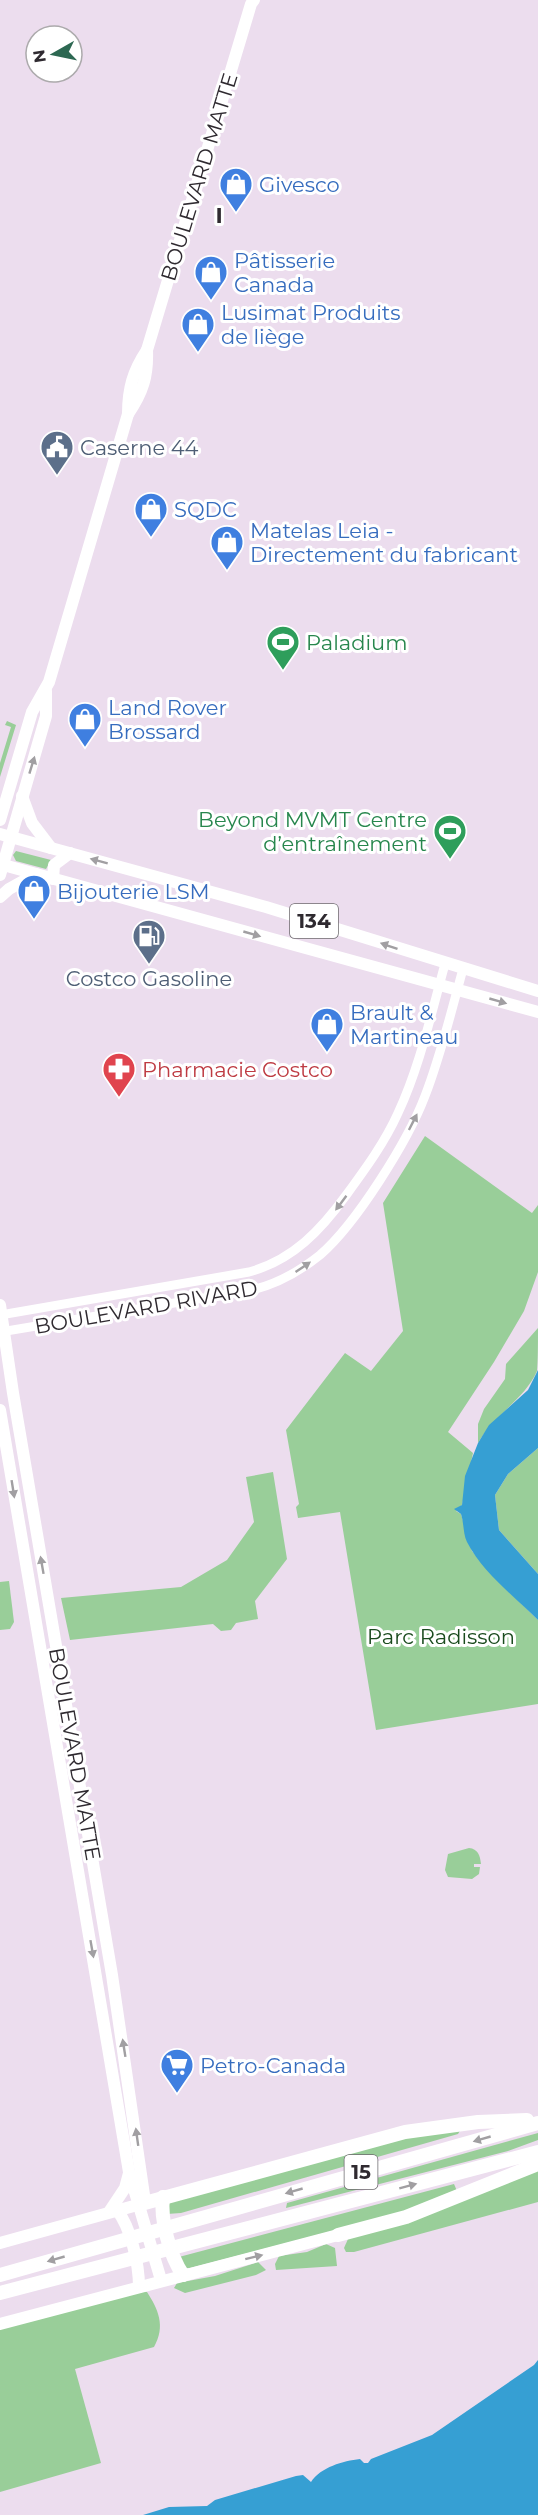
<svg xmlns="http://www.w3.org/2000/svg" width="538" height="2515" font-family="Montserrat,sans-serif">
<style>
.green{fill:#99ce99}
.water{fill:#369fd3}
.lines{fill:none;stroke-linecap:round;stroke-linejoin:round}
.minor{stroke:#fff;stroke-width:9}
.major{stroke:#fff;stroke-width:12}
.highway{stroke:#fff;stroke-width:14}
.oneway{fill:#a19fa2}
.labels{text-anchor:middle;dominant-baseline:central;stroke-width:6;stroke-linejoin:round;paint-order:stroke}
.shield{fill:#fff;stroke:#6d6a6e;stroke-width:1.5}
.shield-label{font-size:20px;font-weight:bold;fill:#2f2a30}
.street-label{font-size:21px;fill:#2f2a30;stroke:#fff}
.shop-label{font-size:21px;fill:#366cbe;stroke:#fff;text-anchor:start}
.service-label{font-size:21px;fill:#4e5e75;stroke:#fff;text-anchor:start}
.leisure-label{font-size:21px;fill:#27864d;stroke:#fff;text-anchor:start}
.health-label{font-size:21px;fill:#be3a42;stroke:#fff;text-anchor:start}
.park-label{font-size:21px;fill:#1a4b1e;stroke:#fff}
.neighbourhood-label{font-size:22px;font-weight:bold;fill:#2f2a30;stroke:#fff}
</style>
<rect width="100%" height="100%" fill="#ecddee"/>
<g class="green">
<polygon points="7,721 16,725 0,777 0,763 11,727 5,725"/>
<polygon points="16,851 51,860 46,869 16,861 13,855"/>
<polygon points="425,1136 532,1213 538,1205 538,1272 524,1311 494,1362 448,1432 473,1453 462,1505 456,1511 461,1514 472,1551 493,1576 538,1620 538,1704 376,1730 340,1512 298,1518 296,1507 299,1504 286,1430 345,1353 371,1371 403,1331 383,1203"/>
<path d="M538,1328C538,1340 538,1361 537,1371C524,1400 494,1415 478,1443V1424L484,1409L505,1379L506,1364Z"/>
<polygon points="538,1448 538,1574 499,1530 495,1495 508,1474"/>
<polygon points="273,1472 287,1559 255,1601 258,1619 236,1623 231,1630 221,1631 213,1624 70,1640 61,1598 181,1587 227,1560 254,1522 246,1477"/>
<polygon points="9,1581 14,1622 10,1629 0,1630 0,1582"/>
<path d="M469,1848C478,1849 480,1855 481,1864H474V1867H480L479,1874L472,1879L448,1877L445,1870L448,1854Z"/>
<polygon points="461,2129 458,2134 181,2213 167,2214 169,2202 378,2142"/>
<polygon points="538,2133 538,2140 508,2151 286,2208 287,2203"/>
<polygon points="538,2170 538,2202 354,2252 346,2252 344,2248 348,2239"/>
<polygon points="454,2184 457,2191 391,2216 190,2268 185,2268 179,2257"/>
<polygon points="326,2244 335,2248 337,2266 276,2270 275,2264 279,2256 307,2252"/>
<polygon points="258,2262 266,2270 256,2275 185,2293 174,2288 177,2283 215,2276"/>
<path d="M141,2291L147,2292C158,2309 166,2326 154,2347L75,2369L101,2463L0,2492V2328Z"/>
</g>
<g class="water">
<path d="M538,1370V1448L508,1474L495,1495L499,1530L538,1574V1620C514,1596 483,1573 467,1542C463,1534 464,1523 461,1514L454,1509L462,1505L465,1476L478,1443L489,1425L528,1390Z"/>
<path d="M538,2360V2515H143L169,2507L207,2506L215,2500L296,2476L303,2475L311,2482C321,2467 343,2461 360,2459L364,2463H368L371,2459L432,2435L534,2365Z"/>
</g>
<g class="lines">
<g class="minor">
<path d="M0,1315L249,1272C293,1260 321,1230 347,1194C366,1168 385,1142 398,1113C420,1066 431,1014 445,964"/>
<path d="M0,1332L252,1290C277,1284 300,1271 320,1255C356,1224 408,1141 425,1096C441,1055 451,1012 463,969"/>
</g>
<g class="major">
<path d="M128,414C143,392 148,376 147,350L251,4L254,0"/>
<polyline points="22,796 32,823 51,848"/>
<path d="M0,820L32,712L49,682L128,414C128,388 133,371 147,350"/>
<polyline points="0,834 266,907 538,991"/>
<polyline points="0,864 538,1012"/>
<polyline points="0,875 46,716 46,691"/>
<polyline points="53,879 54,865 70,853"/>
<polyline points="0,897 9,889 36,874"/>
<polyline points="0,1305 13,1393 112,1975 144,2195 141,2204"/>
<polyline points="0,1410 129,2172 161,2280"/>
<path d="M117,2210C131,2228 139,2264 139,2287"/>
<polyline points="109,2212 125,2188 129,2173"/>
<polyline points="0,2243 141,2204"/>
<polyline points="0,2324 338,2235"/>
</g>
<g class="highway">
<path d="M163,2197C160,2220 170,2256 183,2275"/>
<polyline points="141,2204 405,2132 478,2122 527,2120"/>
<polyline points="338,2235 406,2217 538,2164"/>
<polyline points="0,2275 538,2123"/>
<polyline points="0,2293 538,2152"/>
</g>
</g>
<defs><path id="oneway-solid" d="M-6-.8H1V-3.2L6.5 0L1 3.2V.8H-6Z" transform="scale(1.5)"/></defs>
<g class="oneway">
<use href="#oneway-solid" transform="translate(32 765) rotate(-73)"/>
<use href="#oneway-solid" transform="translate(99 861) rotate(-165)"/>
<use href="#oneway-solid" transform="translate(252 934) rotate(16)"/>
<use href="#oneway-solid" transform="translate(389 946) rotate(-161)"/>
<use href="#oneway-solid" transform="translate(498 1001) rotate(16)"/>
<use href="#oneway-solid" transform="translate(413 1122) rotate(-63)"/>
<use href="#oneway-solid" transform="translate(341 1203) rotate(127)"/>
<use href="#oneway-solid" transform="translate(303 1267) rotate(-34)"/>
<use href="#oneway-solid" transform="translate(13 1489) rotate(81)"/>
<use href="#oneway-solid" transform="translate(42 1565) rotate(-100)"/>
<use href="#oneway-solid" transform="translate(92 1949) rotate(80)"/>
<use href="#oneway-solid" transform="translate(124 2048) rotate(-99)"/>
<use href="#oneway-solid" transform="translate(137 2137) rotate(-98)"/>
<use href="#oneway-solid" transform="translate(482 2139) rotate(164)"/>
<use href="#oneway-solid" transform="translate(408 2186) rotate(-15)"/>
<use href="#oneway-solid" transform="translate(294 2191) rotate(164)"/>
<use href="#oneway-solid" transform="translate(254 2257) rotate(-14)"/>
<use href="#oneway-solid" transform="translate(56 2259) rotate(164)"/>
</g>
<defs>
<g id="shop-pin" transform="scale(1.725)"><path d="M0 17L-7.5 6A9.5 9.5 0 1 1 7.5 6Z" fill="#3f7fe0" stroke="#fff"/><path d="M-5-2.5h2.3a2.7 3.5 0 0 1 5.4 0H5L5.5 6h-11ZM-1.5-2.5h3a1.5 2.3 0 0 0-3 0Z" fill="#fff"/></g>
<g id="civic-pin" transform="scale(1.725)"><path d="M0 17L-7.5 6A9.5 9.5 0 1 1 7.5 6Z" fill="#5c6f8a" stroke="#fff"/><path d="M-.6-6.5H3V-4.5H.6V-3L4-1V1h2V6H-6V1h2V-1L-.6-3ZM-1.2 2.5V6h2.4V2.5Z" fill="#fff"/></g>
<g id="stadium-pin" transform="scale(1.725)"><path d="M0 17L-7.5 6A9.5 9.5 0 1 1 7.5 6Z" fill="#2e9e5b" stroke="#fff"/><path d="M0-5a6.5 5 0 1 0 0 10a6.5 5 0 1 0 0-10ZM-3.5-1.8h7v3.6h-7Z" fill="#fff"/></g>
<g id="fuel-pin" transform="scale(1.725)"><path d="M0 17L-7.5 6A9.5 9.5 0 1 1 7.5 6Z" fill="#5c6f8a" stroke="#fff"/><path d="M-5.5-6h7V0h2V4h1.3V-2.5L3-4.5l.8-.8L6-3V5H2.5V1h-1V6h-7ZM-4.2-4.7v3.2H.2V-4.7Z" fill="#fff"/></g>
<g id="pharmacy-pin" transform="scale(1.725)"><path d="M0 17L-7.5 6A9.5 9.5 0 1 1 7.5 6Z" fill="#e0444e" stroke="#fff"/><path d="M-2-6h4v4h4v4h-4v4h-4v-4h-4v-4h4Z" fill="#fff"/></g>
<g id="supermarket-pin" transform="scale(1.725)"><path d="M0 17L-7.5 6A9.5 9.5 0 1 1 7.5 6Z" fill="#3f7fe0" stroke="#fff"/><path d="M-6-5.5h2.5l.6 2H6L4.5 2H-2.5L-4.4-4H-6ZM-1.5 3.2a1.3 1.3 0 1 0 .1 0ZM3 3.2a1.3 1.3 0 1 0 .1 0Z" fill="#fff"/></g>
</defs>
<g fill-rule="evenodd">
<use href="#shop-pin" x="236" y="184"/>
<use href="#shop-pin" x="211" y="272"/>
<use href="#shop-pin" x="198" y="324"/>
<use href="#civic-pin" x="57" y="447"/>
<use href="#shop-pin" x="151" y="509"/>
<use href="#shop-pin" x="227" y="542"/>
<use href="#stadium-pin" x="283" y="642"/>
<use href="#shop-pin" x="85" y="719"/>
<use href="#stadium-pin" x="450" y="831"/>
<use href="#shop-pin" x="34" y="891"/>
<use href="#fuel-pin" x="149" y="936"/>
<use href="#shop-pin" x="327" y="1024"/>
<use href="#pharmacy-pin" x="119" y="1069"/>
<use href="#supermarket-pin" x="177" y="2065"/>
</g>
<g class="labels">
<g class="shield">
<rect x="290" y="904" width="48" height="34" rx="4.5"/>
<rect x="344.5" y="2155" width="33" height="34" rx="4.5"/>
</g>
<g class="shield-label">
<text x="314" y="921">134</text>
<text x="361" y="2172">15</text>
</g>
<g class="street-label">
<text transform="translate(199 177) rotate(-73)">BOULEVARD MATTE</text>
<text transform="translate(146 1307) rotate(-10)">BOULEVARD RIVARD</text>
<text transform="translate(75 1754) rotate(80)">BOULEVARD MATTE</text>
</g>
<g class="shop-label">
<text x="259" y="184">Givesco</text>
<text x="234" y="260">Pâtisserie<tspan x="234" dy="24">Canada</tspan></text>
<text x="221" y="312">Lusimat Produits<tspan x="221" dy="24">de liège</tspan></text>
<text x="174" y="509">SQDC</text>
<text x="250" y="530">Matelas Leia -<tspan x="250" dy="24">Directement du fabricant</tspan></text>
<text x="108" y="707">Land Rover<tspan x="108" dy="24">Brossard</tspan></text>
<text x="57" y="891">Bijouterie LSM</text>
<text x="350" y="1012">Brault &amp;<tspan x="350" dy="24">Martineau</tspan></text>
<text x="200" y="2065">Petro-Canada</text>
</g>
<g class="service-label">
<text x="80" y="447">Caserne 44</text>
<text x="149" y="978" text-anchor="middle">Costco Gasoline</text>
</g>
<g class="leisure-label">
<text x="306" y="642">Paladium</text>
<text x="427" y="819" text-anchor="end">Beyond MVMT Centre<tspan x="427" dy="24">d’entraînement</tspan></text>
</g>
<g class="health-label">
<text x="142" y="1069">Pharmacie Costco</text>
</g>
<g class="park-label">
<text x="441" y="1636">Parc Radisson</text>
</g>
<g class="neighbourhood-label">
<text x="219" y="215">I</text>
</g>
</g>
<g transform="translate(54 54) rotate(261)"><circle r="28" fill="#ffffff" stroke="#acaaac" stroke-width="1.5"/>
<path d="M0-4.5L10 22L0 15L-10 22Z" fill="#2d6852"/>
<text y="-9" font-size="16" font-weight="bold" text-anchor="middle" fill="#2f2a30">N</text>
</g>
</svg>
